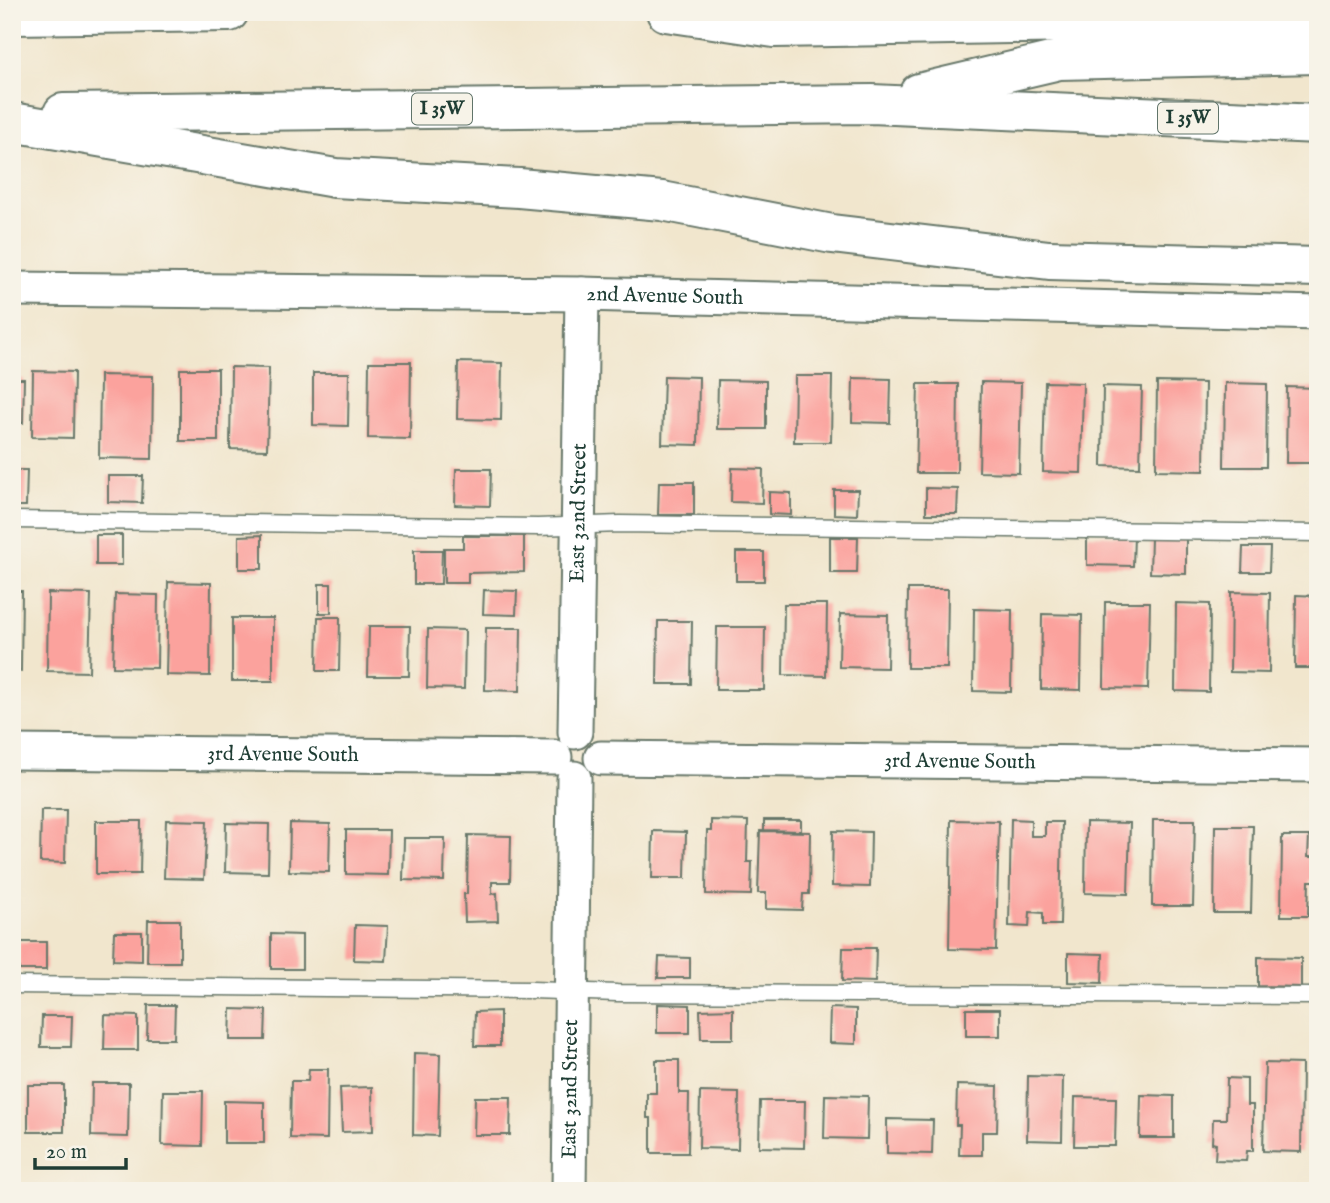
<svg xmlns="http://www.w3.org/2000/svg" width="1330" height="1203" font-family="'IM FELL English',serif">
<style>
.building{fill:#fba29d}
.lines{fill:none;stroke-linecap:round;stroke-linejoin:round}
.service-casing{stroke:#68786a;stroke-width:19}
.minor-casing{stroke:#68786a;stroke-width:37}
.motorway-casing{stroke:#68786a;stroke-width:42}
.service{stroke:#fff;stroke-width:16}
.minor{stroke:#fff;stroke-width:33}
.motorway{stroke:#fff;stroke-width:38}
.labels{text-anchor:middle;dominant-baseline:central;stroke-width:5;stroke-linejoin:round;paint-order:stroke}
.shield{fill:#f7f3e8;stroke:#60746a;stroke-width:2}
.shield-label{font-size:19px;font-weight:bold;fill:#1f3d34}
.street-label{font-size:21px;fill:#1f3d34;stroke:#f7f3e8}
</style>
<rect width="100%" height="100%" fill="#f7f3e8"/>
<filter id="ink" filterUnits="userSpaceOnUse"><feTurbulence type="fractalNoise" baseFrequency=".0143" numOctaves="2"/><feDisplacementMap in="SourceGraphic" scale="14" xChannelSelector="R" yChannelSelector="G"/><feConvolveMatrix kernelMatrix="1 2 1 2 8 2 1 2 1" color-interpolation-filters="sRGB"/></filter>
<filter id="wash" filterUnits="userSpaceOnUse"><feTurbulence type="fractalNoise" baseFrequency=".00686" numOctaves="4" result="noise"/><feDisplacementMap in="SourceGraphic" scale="28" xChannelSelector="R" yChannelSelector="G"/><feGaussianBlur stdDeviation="1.57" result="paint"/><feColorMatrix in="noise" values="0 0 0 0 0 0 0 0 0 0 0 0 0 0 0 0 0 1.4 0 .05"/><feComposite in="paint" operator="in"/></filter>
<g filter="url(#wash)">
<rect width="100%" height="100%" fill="#f1e6cd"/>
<g id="blocks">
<g class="building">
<polygon points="369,362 411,362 410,439 368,438"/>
<polygon points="458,362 502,363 501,420 457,419"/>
<polygon points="231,367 269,368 267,450 230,449"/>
<rect x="180" y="369" width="38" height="72"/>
<polygon points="33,371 74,372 73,438 32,437"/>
<polygon points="313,373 349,373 348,426 313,425"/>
<polygon points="100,375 153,376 152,459 99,458"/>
<polygon points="664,376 699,377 698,445 662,444"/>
<polygon points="795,376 832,376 831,442 794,442"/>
<polygon points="853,378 891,379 890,423 852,422"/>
<polygon points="12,379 24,379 23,423 12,423"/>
<polygon points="718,380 766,381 766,429 717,429"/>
<polygon points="981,382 1021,383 1019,473 979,472"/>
<polygon points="1045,382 1083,383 1081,473 1043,472"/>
<polygon points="1157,382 1205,383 1204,471 1156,470"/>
<polygon points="1225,383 1267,384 1266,467 1224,467"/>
<polygon points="918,384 958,384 957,473 916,473"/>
<polygon points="1103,386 1142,387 1140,467 1102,466"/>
<polygon points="1287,387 1318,388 1318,463 1286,463"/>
<polygon points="732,468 763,469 762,503 731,502"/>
<polygon points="456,469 491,469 490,506 455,505"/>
<polygon points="12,470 27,470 26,506 12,506"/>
<polygon points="108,476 143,476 142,503 108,502"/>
<polygon points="659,482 694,482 694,515 658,515"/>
<polygon points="926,488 958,489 957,514 926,514"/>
<polygon points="834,490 858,490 857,515 834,514"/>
<polygon points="769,492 791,493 791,515 769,514"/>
<rect x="96" y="535" width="26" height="30"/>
<polygon points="262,535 262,569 239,569 239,536"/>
<polygon points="1087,535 1134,536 1133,566 1087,565"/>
<polygon points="463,536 524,536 524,572 468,573 468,583 444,583 444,548 463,548"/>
<polygon points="830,537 858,537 857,573 830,573"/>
<polygon points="1151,538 1186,538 1186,574 1150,573"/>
<polygon points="1243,547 1270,547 1269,572 1242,572"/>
<polygon points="414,550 442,550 441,584 414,584"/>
<rect x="736" y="552" width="28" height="29"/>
<polygon points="168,582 211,583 210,676 166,675"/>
<rect x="319" y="584" width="12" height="29"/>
<polygon points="908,589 948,589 947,668 907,668"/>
<polygon points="484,590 517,591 516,615 483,614"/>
<polygon points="12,591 22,591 21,671 12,670"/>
<polygon points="1231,592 1270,593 1269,673 1230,672"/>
<polygon points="48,593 91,594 89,672 47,671"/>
<polygon points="115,594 158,595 157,668 113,667"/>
<polygon points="1296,595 1318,596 1318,668 1295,668"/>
<polygon points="1105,602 1150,602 1148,689 1104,688"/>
<polygon points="1176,603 1210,604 1209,692 1175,691"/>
<polygon points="784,604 827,604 826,676 783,675"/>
<polygon points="974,609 1012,610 1011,692 973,691"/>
<polygon points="840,614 888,615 887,668 839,667"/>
<polygon points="1042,614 1082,615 1081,690 1041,689"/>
<polygon points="318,617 340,617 339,671 317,671"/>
<rect x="232" y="618" width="41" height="63"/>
<polygon points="658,621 692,621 691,684 657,684"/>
<polygon points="369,626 410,626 409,676 368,676"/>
<polygon points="717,627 765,627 764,690 716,690"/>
<polygon points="486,628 521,628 520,691 485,690"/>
<polygon points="428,629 465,630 464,689 427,688"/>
<polygon points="41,810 66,810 65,863 40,862"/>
<polygon points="1011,819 1031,820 1031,836 1045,836 1045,822 1062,822 1060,925 1043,925 1043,913 1030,912 1029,927 1009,926"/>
<polygon points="166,820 207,821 204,879 164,878"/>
<polygon points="711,820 748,821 747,862 752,862 751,895 706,894 707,831 711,831"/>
<polygon points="764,820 801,820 801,831 764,830"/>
<polygon points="951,820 999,821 996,950 949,949"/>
<polygon points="1153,820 1195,820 1193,906 1152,906"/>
<polygon points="96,821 141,821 140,874 96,874"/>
<polygon points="1086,822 1130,823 1128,894 1085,893"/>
<polygon points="226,823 269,824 268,873 225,872"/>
<polygon points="290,823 330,824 329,872 289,871"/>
<polygon points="1215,826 1253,826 1251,913 1214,913"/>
<polygon points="346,830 389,830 388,875 346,874"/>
<polygon points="653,831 686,832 685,878 652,878"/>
<polygon points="760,831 810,832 809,894 803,894 802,910 766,909 766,893 758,893"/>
<polygon points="833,831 871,832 870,887 832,886"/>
<polygon points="468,835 511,836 510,882 492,882 492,894 497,893 498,921 465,922 464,894 467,894"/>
<polygon points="1282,836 1309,836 1308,857 1318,857 1318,881 1309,881 1308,916 1281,916"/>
<polygon points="404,838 445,838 444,881 403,880"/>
<polygon points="148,920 180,920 180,962 147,962"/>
<polygon points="355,925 388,926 386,961 354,960"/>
<polygon points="114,932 142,932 142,961 113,960"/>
<polygon points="271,934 302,935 302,969 271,969"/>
<rect x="19" y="942" width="27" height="28"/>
<polygon points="843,948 876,948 875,982 842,981"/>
<polygon points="1068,953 1103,954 1102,983 1068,982"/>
<polygon points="659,957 690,958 690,978 658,978"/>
<polygon points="1258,957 1301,958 1301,987 1258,986"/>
<polygon points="657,1004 690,1005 690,1033 657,1033"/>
<polygon points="148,1005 175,1005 174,1039 147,1039"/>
<polygon points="830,1008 856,1009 856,1044 829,1043"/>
<polygon points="231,1009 266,1010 265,1040 230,1040"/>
<polygon points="733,1009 733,1039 701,1039 700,1010"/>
<rect x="966" y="1009" width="34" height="27"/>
<polygon points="500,1011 500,1046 474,1046 475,1012"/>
<polygon points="105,1015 138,1016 138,1050 104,1050"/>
<polygon points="42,1016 72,1016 71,1047 41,1047"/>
<polygon points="414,1053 440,1054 438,1136 413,1135"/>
<polygon points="656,1060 679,1060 679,1093 689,1093 688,1153 651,1153 651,1118 647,1118 647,1093 656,1093"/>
<polygon points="1265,1063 1302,1064 1301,1152 1263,1151"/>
<polygon points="309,1069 328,1069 327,1139 290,1138 291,1081 308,1081"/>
<polygon points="1028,1076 1063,1077 1062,1141 1027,1140"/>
<polygon points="1227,1078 1247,1079 1247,1105 1253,1105 1253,1151 1247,1151 1246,1161 1215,1160 1216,1144 1212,1143 1213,1119 1226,1119"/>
<polygon points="92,1083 129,1083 128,1137 91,1136"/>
<rect x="28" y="1085" width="36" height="47"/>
<polygon points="957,1085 998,1086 997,1132 982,1132 982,1155 959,1155 960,1125 956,1125"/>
<polygon points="372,1087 373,1131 342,1132 340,1088"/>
<polygon points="163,1091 203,1091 202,1146 162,1145"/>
<polygon points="700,1092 739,1093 738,1149 699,1148"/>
<polygon points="825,1095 868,1096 867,1139 824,1138"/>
<polygon points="1141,1095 1174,1096 1174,1138 1140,1138"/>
<polygon points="475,1097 511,1097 510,1135 474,1135"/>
<polygon points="1075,1097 1116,1098 1115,1146 1074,1146"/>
<polygon points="224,1101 264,1102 264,1143 224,1143"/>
<polygon points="760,1101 805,1101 804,1148 759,1147"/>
<polygon points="887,1119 933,1120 932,1154 887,1153"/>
</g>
</g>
</g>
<g filter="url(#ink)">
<use href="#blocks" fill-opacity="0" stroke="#68786a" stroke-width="2"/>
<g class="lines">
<g class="service-casing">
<g id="service">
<polyline points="12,520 538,527 620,524 1318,533"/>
<polyline points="12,985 532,990 617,993 1318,996"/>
</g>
</g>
<g class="minor-casing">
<g id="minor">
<path id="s1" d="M12,289L582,294L1318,313"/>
<path id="s2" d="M575,732L582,294"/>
<path id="s3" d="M12,752L555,757"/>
<path id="s4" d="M601,758L1318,765"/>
<path id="s5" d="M569,1191L574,778"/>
</g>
</g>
<g class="motorway-casing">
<g id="motorway">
<polyline points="666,12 774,28 1140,22 1318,21"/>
<polyline points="12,15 229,12"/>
<polyline points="919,93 1059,60 1318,54"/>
<polyline points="63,113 872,104 1318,124"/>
<polyline points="12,122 335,178 519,188 662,201 832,234 1049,260 1318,267"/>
</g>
</g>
<use href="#service" class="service"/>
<use href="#minor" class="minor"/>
<use href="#motorway" class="motorway"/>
</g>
</g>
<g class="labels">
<g class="shield">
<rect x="412" y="93.5" width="60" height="31" rx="5"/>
<rect x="1158" y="102.5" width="60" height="31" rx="5"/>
</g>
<g class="shield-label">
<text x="442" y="109">I 35W</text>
<text x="1188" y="118">I 35W</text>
</g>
<g class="street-label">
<text stroke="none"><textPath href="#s1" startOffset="653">2nd Avenue South</textPath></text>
<text stroke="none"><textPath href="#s2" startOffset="219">East 32nd Street</textPath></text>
<text stroke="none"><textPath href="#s3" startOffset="271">3rd Avenue South</textPath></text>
<text stroke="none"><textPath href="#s4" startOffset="359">3rd Avenue South</textPath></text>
<text stroke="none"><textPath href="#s5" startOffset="102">East 32nd Street</textPath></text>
</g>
</g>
<rect width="1330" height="1203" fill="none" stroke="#f7f3e8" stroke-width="42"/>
<path d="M35 1158v10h91v-10" fill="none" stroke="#1f3d34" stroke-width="3.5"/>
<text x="46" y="1158" font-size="21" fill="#1f3d34" stroke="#f7f3e8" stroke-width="5" paint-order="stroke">20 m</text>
</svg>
